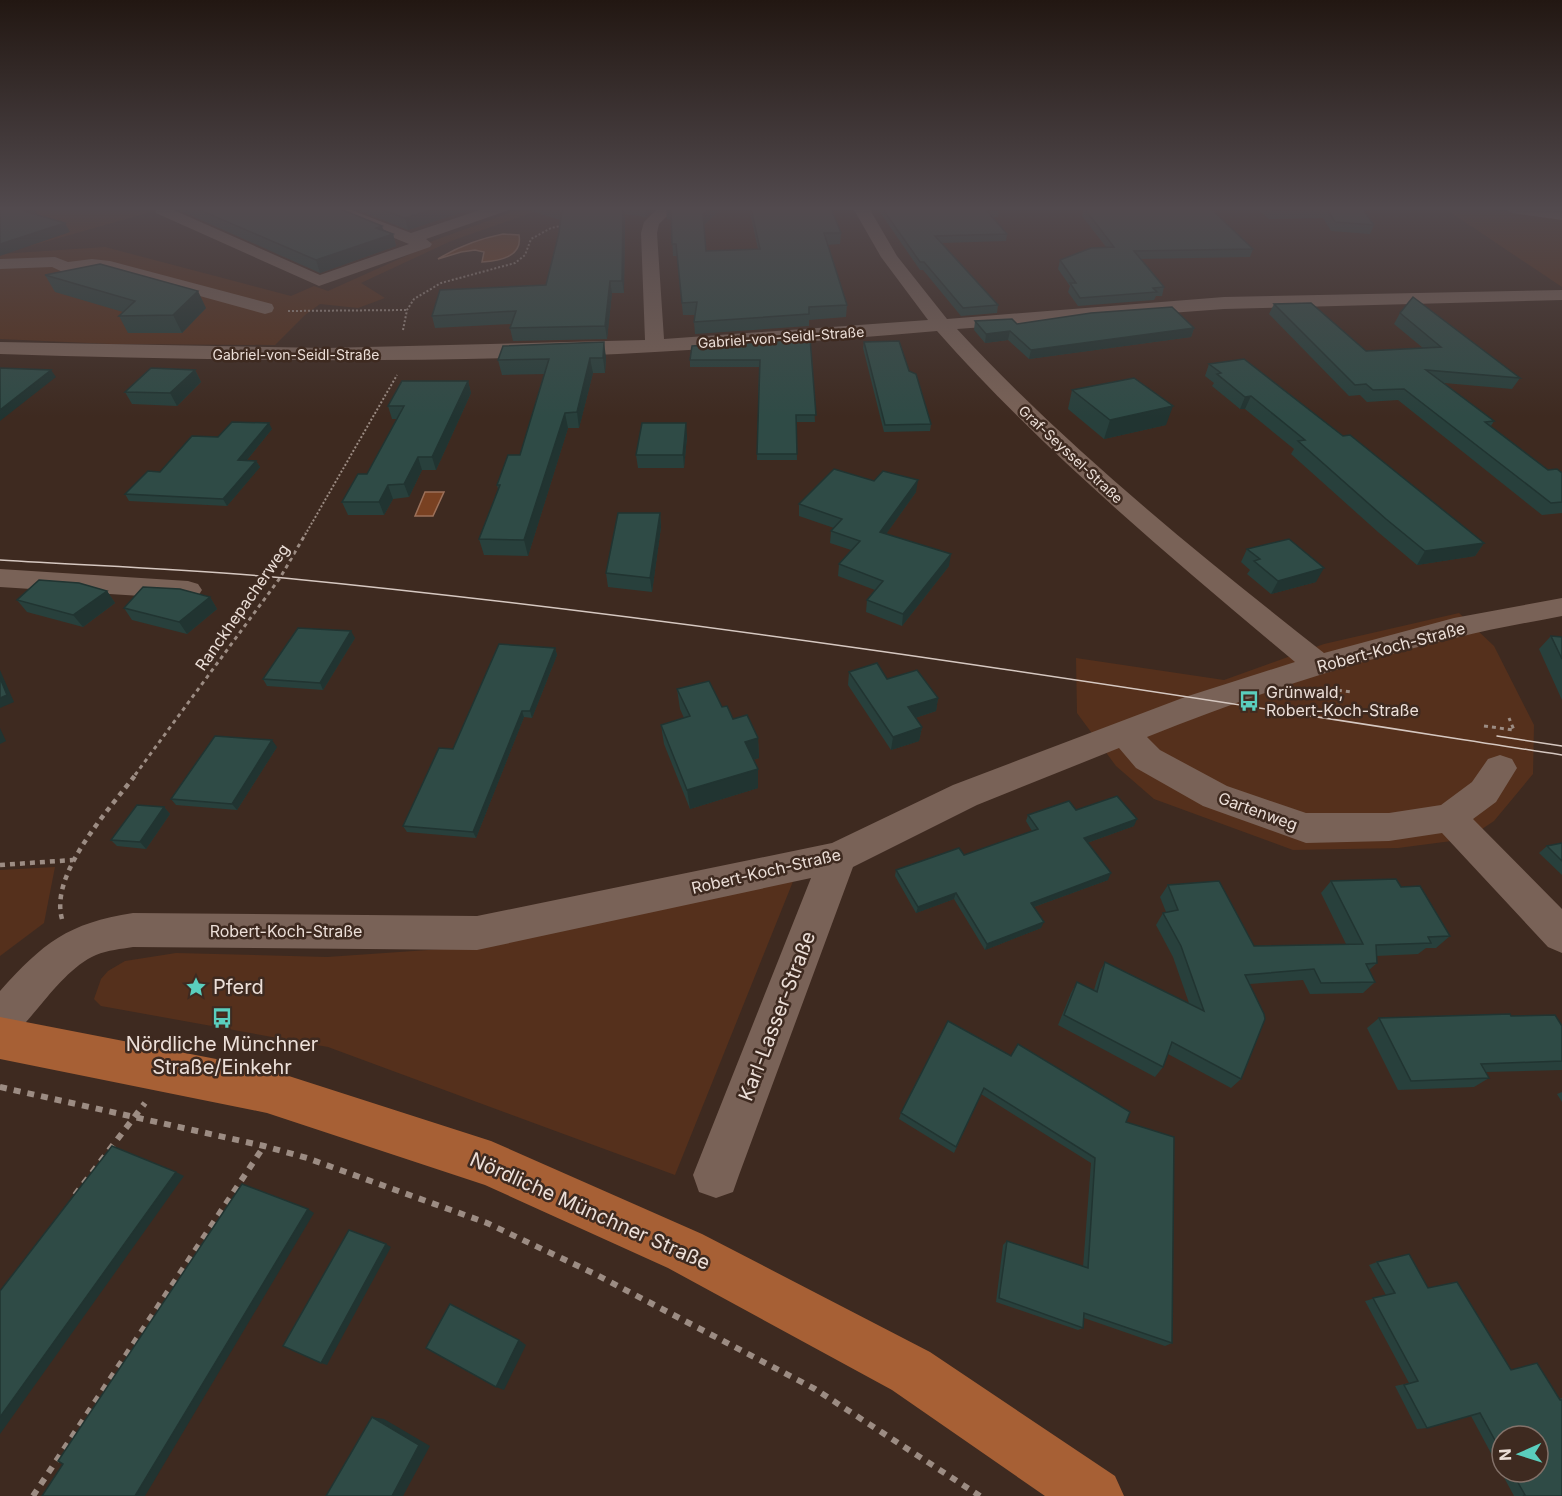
<svg xmlns="http://www.w3.org/2000/svg" width="1562" height="1496" font-family="Inter,sans-serif">
<style>
.green{fill:#55301c}
.water{fill:#794122;stroke:#9c7059;stroke-width:1.5}
.lines{fill:none;stroke-linecap:round;stroke-linejoin:round}
.path-far3{stroke:#9c8c83;stroke-width:2;stroke-dasharray:2 2;stroke-linecap:butt}
.path-far2{stroke:#9c8c83;stroke-width:3;stroke-dasharray:4 4;stroke-linecap:butt}
.path-far1{stroke:#9c8c83;stroke-width:4.5;stroke-dasharray:5 5;stroke-linecap:butt}
.path{stroke:#9c8c83;stroke-width:6;stroke-dasharray:7 7;stroke-linecap:butt}
.minor{fill:#796257;fill-rule:evenodd}
.major{fill:#a76035;fill-rule:evenodd}
.tram{stroke:#d6c8c1;stroke-width:1.5}
.wall{fill:#28403c;fill-rule:evenodd}
.shaded-wall{fill:#213431}
.building{fill:#2f4b46;stroke:#213431;stroke-width:1.5}
.labels{text-anchor:middle;dominant-baseline:central;stroke-width:5;stroke-linejoin:round;paint-order:stroke}
.far-street-label{font-size:14px;fill:#ecdfd8;stroke:#3e2a20}
.street-label{font-size:16px;fill:#ecdfd8;stroke:#3e2a20}
.poi-label{font-size:16px;fill:#ecdfd8;stroke:#3e2a20;text-anchor:start}
.near-poi-label{font-size:20px;fill:#ecdfd8;stroke:#3e2a20;text-anchor:start}
.near-street-label{font-size:20px;fill:#ecdfd8;stroke:#3e2a20}
</style>
<rect width="100%" height="100%" fill="#3e2a20"/>
<g class="green">
<polygon points="26,208 165,208 27,247 69,232 0,217"/>
<polygon points="523,208 545,208 451,241 361,283 385,298 358,308 320,304 305,315 275,345 111,344 0,339 0,254 105,247 291,296 314,286 328,291 428,246 430,242"/>
<polygon points="1444,208 1528,212 1562,218 1562,287"/>
<polygon points="1459,613 1494,646 1534,725 1533,774 1494,821 1467,839 1398,848 1293,850 1154,799 1116,766 1077,713 1076,658 1224,680 1324,644"/>
<polygon points="55,867 44,923 0,956 0,870"/>
<polygon points="794,879 675,1175 328,1047 101,1006 94,999 101,979 108,971 125,961 176,953 327,957 486,946"/>
</g>
<g class="water">
<path d="M503,234L519,235C523,257 499,261 482,262L484,252L475,250L461,252L438,259C459,246 478,239 503,234Z"/>
<polygon points="425,492 444,492 433,516 415,516"/>
</g>
<g class="lines">
<g class="path-far3">
<polyline points="288,311 407,310"/>
<polyline points="403,330 407,310 414,299 441,283 515,263 525,255 531,239 551,228 565,225"/>
<polyline points="305,535 397,375"/>
</g>
<g class="path-far2">
<polyline points="1330,689 1351,692"/>
<polyline points="1484,726 1514,730 1509,718"/>
<polyline points="135,775 280,578 306,533"/>
</g>
<g class="path-far1">
<polyline points="0,865 73,860"/>
<path d="M62,919C49,873 110,809 136,774"/>
<polyline points="0,1087 6,1088"/>
</g>
<g class="path">
<polyline points="0,1087 264,1146 307,1158 487,1223 597,1275 815,1389 980,1496"/>
<polyline points="75,1195 145,1103"/>
<polyline points="33,1496 264,1146"/>
</g>
<g class="minor">
<polygon points="155,208 169,208 320,275 409,244 327,211 324,208 346,208 411,233 486,208 509,208 506,211 426,239 432,244 430,247 319,286 156,213"/>
<path d="M658,208H675L659,224L657,233L664,339L928,320L881,257L853,208H869L897,256L947,319L1224,297L1562,290V300L1224,309L957,329C1068,449 1196,552 1324,653L1454,618L1562,598V616C1526,623 1490,629 1455,638C1350,662 1247,697 1147,737L1160,750L1227,786L1306,813H1389L1441,805L1472,782L1488,759L1500,755L1512,759L1517,768L1496,802L1473,819L1562,909V953L1548,947L1442,833L1389,841L1306,843L1203,806L1136,768L1119,748L977,805L853,867L739,1175L733,1192L716,1198L699,1192L693,1175L811,878L477,950L133,947C121,949 108,950 96,955C73,965 54,989 38,1008C26,1022 18,1034 0,1041V991C43,943 68,923 133,913L477,916L832,843L953,785L1185,697L1295,662C1171,558 1045,453 937,331C843,339 749,347 655,352C437,364 218,361 0,354V342L326,348L645,340L641,233L644,222Z"/>
<polygon points="1504,208 1562,210 1562,220 1512,213"/>
<polygon points="55,257 68,262 92,259 110,261 272,304 274,308 272,312 265,314 109,271 92,269 65,273 52,267 0,269 0,259"/>
<polygon points="0,569 188,581 198,584 202,590 198,596 188,599 0,587"/>
</g>
<polygon class="major" points="0,1017 267,1069 491,1141 702,1234 930,1352 1115,1476 1124,1496 1045,1496 892,1390 668,1268 485,1185 267,1113 0,1059"/>
<g class="tram">
<path d="M0,560C95,566 190,569 284,578C712,620 1137,689 1562,755"/>
<polyline points="1497,736 1562,746"/>
</g>
</g>
<g class="wall">
<polygon points="174,208 338,208 393,234 396,246 320,273"/>
<polygon points="352,208 475,208 408,230"/>
<polygon points="522,208 656,208 646,217 625,214 624,293 612,293 607,339 513,341 510,328 511,324 435,328 432,316 546,285 559,233 560,220"/>
<polygon points="666,208 722,208 704,225 706,251 758,249 749,208 831,208 841,233 840,244 827,245 847,305 846,317 809,320 809,326 695,334 694,322 695,315 683,315 677,256 673,256 671,220 667,219"/>
<polygon points="877,208 998,208 999,210 998,217 993,217 1007,234 1006,241 941,243 998,305 997,313 961,316 923,270 920,270"/>
<polygon points="1084,208 1253,249 1250,257 1140,259 1164,287 1162,296 1156,296 1154,300 1078,306 1068,292 1070,286 1058,269 1060,260 1106,247 1082,216"/>
<polygon points="1256,208 1362,208 1374,225 1370,234 1331,231 1323,218 1269,219"/>
<polygon points="45,275 206,308 182,333 128,333 119,316 123,312 55,292"/>
<polygon points="1274,304 1366,351 1423,348 1394,324 1400,313 1520,378 1512,389 1444,383 1494,421 1491,426 1548,470 1562,473 1562,513 1542,515 1398,400 1367,402 1360,395 1349,396 1269,314"/>
<polygon points="975,321 1017,324 1194,328 1191,337 1029,359 1008,340 985,343 974,330"/>
<polygon points="810,338 815,422 796,422 797,460 757,460 759,367 690,367 690,360"/>
<polygon points="864,342 931,424 930,431 884,432 863,348"/>
<polygon points="606,357 605,373 593,373 579,428 568,428 528,556 484,555 479,539 498,489 497,485 520,455 545,374 502,375 498,360"/>
<polygon points="1209,364 1343,436 1484,543 1475,556 1417,565 1378,532 1291,454 1294,449 1245,409 1240,409 1212,386 1214,383 1205,376"/>
<polygon points="195,370 201,382 177,406 132,404 125,392"/>
<polygon points="468,381 471,393 436,470 422,470 409,497 393,499 384,515 348,515 342,502 367,474 397,419 392,419 388,406"/>
<polygon points="1072,390 1166,425 1104,439 1068,409"/>
<polygon points="272,429 247,460 256,461 260,467 227,506 129,501 125,494 160,472 218,437"/>
<polygon points="687,436 684,468 638,468 636,455"/>
<polygon points="874,481 916,492 886,534 949,566 902,626 866,612 867,600 875,590 838,576 839,564 851,550 830,543 831,531 834,528 799,516 799,504"/>
<polygon points="660,513 661,527 652,592 608,587 606,573"/>
<polygon points="1247,549 1316,582 1271,594 1247,574 1250,570 1241,562"/>
<polygon points="107,591 115,603 83,627 27,612 17,600"/>
<polygon points="210,597 217,609 187,634 132,620 124,608"/>
<polygon points="1551,636 1562,637 1562,700 1539,649"/>
<polygon points="355,638 323,690 267,686 263,679"/>
<polygon points="555,648 557,655 532,718 524,717 476,838 407,832 403,826 453,749"/>
<polygon points="849,672 887,679 938,698 936,711 915,718 922,727 919,741 891,750 848,685"/>
<polygon points="677,689 722,707 733,719 758,738 759,758 753,760 758,769 758,788 690,809 664,744 661,725 684,718 680,709"/>
<polygon points="277,747 237,810 176,805 171,799"/>
<polygon points="164,807 170,814 146,849 117,846 111,840"/>
<polygon points="1076,810 1134,826 1087,843 1108,880 1034,907 1041,928 985,950 954,899 916,913 895,876 896,870 964,855 1032,831 1026,821 1028,815"/>
<polygon points="1562,843 1562,875 1539,853 1547,846"/>
<polygon points="1331,881 1401,887 1450,936 1436,948 1426,948 1418,954 1376,956 1377,963 1369,970 1375,982 1363,993 1310,994 1303,980 1250,984 1241,1079 1231,1088 1168,1054 1163,1067 1155,1077 1058,1025 1071,993 1077,982 1094,990 1099,973 1105,962 1189,1003 1173,957 1156,925 1163,913 1166,912 1160,897 1168,885 1254,946 1346,944 1321,893"/>
<polygon points="1511,1016 1562,1026 1562,1070 1486,1072 1489,1078 1474,1087 1398,1090 1367,1028 1379,1018"/>
<polygon points="948,1021 1126,1122 1172,1343 1165,1346 1084,1318 1083,1328 1078,1330 996,1302 1003,1245 1007,1241 1083,1267 1091,1163 981,1094 954,1153 899,1119 901,1113"/>
<polygon points="1562,1092 1562,1102 1557,1094"/>
<path d="M1377,1262L1428,1288L1510,1370L1537,1363L1559,1399L1562,1398V1496H1513H1514L1471,1416L1427,1428L1417,1429L1395,1386L1409,1383L1365,1301L1386,1295L1369,1265ZM1502,1436L1538,1472H1502Z"/>
</g>
<g class="shaded-wall">
<polygon points="34,208 39,218 24,211"/>
<polygon points="437,208 475,208 408,230 405,218"/>
<polygon points="623,208 625,214 624,293 622,281"/>
<polygon points="645,208 656,208 646,217"/>
<polygon points="709,208 722,208 704,225 703,214"/>
<polygon points="65,223 70,232 0,256 0,244"/>
<polygon points="382,226 386,237 393,234 396,246 320,273 316,260 376,228"/>
<polygon points="610,281 612,293 607,339 605,326"/>
<polygon points="198,291 206,308 182,333 173,315"/>
<polygon points="1194,328 1191,337 1029,359 1031,350"/>
<polygon points="1010,331 1008,340 985,343 986,334"/>
<polygon points="604,342 606,357 605,373 603,358"/>
<polygon points="590,358 593,373 579,428 577,412"/>
<polygon points="51,370 56,377 0,421 0,410"/>
<polygon points="195,370 201,382 177,406 170,393"/>
<polygon points="468,381 471,393 436,470 432,457"/>
<polygon points="1251,396 1245,409 1240,409 1245,397"/>
<polygon points="1173,406 1166,425 1104,439 1110,420"/>
<polygon points="565,413 568,428 528,556 524,540"/>
<polygon points="269,423 272,429 242,466 238,460"/>
<polygon points="686,423 687,436 684,468 683,455"/>
<polygon points="418,457 422,470 409,497 404,484"/>
<polygon points="256,461 260,467 227,506 223,499"/>
<polygon points="918,480 916,492 879,544 880,532"/>
<polygon points="388,485 393,499 384,515 379,502"/>
<polygon points="660,513 661,527 652,592 650,578"/>
<polygon points="1484,543 1475,556 1417,565 1425,551"/>
<polygon points="951,554 949,566 902,626 903,614"/>
<polygon points="1324,568 1316,582 1271,594 1278,581"/>
<polygon points="107,591 115,603 83,627 73,615"/>
<polygon points="210,597 217,609 187,634 179,622"/>
<polygon points="351,631 355,638 323,690 320,683"/>
<polygon points="555,648 557,655 532,718 530,711"/>
<polygon points="0,670 14,702 0,708"/>
<polygon points="938,698 936,711 906,721 908,707"/>
<polygon points="522,711 524,717 476,838 473,832"/>
<polygon points="922,727 919,741 891,750 893,737"/>
<polygon points="0,728 6,741 0,744"/>
<polygon points="758,738 759,758 746,762 745,742"/>
<polygon points="272,740 277,747 237,810 232,804"/>
<polygon points="758,769 758,788 690,809 687,790"/>
<polygon points="164,807 170,814 146,849 140,842"/>
<polygon points="1137,819 1134,826 1081,845 1084,838"/>
<polygon points="1111,873 1108,880 1028,909 1031,903"/>
<polygon points="956,893 954,899 916,913 918,907"/>
<polygon points="1044,922 1041,928 985,950 987,944"/>
<polygon points="176,1172 184,1176 0,1434 0,1417"/>
<polygon points="308,1209 314,1213 145,1496 135,1496"/>
<polygon points="386,1244 391,1247 327,1365 321,1363"/>
<polygon points="519,1340 526,1345 504,1390 496,1387"/>
<polygon points="372,1417 384,1419 430,1446 403,1496 392,1496"/>
</g>
<g class="building">
<polygon points="0,208 34,208 24,211 65,223 0,244"/>
<polygon points="195,208 338,208 382,226 376,228 393,234 316,260"/>
<polygon points="378,208 437,208 405,218"/>
<polygon points="558,208 623,208 622,281 610,281 605,326 510,328 516,311 432,316 440,290 546,285 559,233 562,209"/>
<polygon points="666,208 709,208 703,214 706,251 760,249 751,208 831,208 841,233 824,233 847,305 809,307 809,314 694,322 697,302 682,303 676,244 672,244 671,209"/>
<polygon points="882,208 998,208 999,210 987,211 1007,234 935,236 998,305 963,308 924,262 920,262"/>
<polygon points="1084,208 1210,208 1253,249 1134,251 1164,287 1153,288 1157,292 1080,298 1070,283 1076,283 1060,260 1091,248 1114,247"/>
<polygon points="1270,208 1362,208 1374,225 1335,222 1327,209 1272,210"/>
<polygon points="100,264 198,291 173,315 119,316 135,301 45,275"/>
<polygon points="1413,297 1520,378 1426,370 1494,421 1485,422 1548,470 1557,469 1562,473 1562,502 1551,503 1404,389 1373,390 1366,384 1355,385 1274,304 1311,303 1366,351 1441,347 1400,313"/>
<polygon points="1172,307 1194,328 1031,350 1010,331 986,334 975,321 1012,319 1017,324 1091,313"/>
<polygon points="810,338 816,415 796,415 797,454 757,454 760,360 690,360 692,346"/>
<polygon points="899,341 909,371 916,374 931,424 885,425 864,342"/>
<polygon points="604,342 603,358 590,358 577,412 565,413 524,540 479,539 500,485 497,485 508,455 520,455 549,359 498,360 503,346"/>
<polygon points="1244,359 1343,436 1350,435 1484,543 1425,551 1386,519 1298,441 1305,440 1251,396 1245,397 1217,374 1221,373 1209,364"/>
<polygon points="0,368 51,370 0,410"/>
<polygon points="151,368 195,370 170,393 125,392"/>
<polygon points="1134,378 1173,406 1110,420 1072,390"/>
<polygon points="402,381 468,381 432,457 418,457 404,484 388,485 379,502 342,502 358,474 367,474 404,406 388,406"/>
<polygon points="232,422 269,423 238,460 256,461 223,499 125,494 148,471 160,472 192,436 218,437"/>
<polygon points="642,423 686,423 683,455 636,455"/>
<polygon points="834,469 874,481 883,471 918,480 880,532 951,554 903,614 867,600 883,581 839,564 860,541 831,531 842,519 799,504"/>
<polygon points="618,513 660,513 650,578 606,573"/>
<polygon points="1289,539 1324,568 1278,581 1254,561 1260,559 1247,549"/>
<polygon points="39,580 79,583 107,591 73,615 17,600"/>
<polygon points="143,587 180,589 210,597 179,622 124,608"/>
<polygon points="298,628 351,631 320,683 263,679"/>
<polygon points="1551,636 1562,637 1562,659"/>
<polygon points="499,644 555,648 530,711 522,711 473,832 403,826 439,748 453,749"/>
<polygon points="877,663 887,679 917,670 938,698 908,707 922,727 893,737 849,672"/>
<polygon points="0,678 7,695 0,698"/>
<polygon points="709,681 722,707 727,706 733,719 747,715 758,738 745,742 758,769 687,790 661,725 690,716 677,689"/>
<polygon points="215,736 272,740 232,804 171,799"/>
<polygon points="1117,796 1137,819 1084,838 1111,873 1031,903 1044,922 987,944 956,893 918,907 896,870 959,848 964,855 1038,829 1028,815 1069,801 1076,810"/>
<polygon points="137,805 164,807 140,842 111,840"/>
<polygon points="1562,843 1562,861 1547,846"/>
<polygon points="1396,879 1401,887 1420,886 1450,936 1428,937 1431,943 1376,945 1377,963 1366,964 1375,982 1321,983 1314,969 1245,975 1264,1014 1265,1019 1241,1079 1172,1042 1163,1067 1064,1015 1077,982 1097,992 1105,962 1204,1011 1181,946 1163,913 1178,910 1168,885 1219,881 1254,946 1363,944 1331,881"/>
<polygon points="1510,1014 1511,1016 1555,1015 1562,1026 1562,1061 1481,1064 1489,1078 1411,1081 1379,1018"/>
<polygon points="948,1021 1011,1056 1018,1044 1130,1112 1126,1122 1174,1137 1172,1343 1084,1313 1083,1328 999,1298 1007,1241 1088,1268 1095,1158 984,1088 956,1147 901,1113"/>
<polygon points="112,1146 176,1172 0,1417 0,1291"/>
<polygon points="242,1184 308,1209 135,1496 42,1496 63,1464 58,1461"/>
<polygon points="349,1230 386,1244 321,1363 283,1346"/>
<polygon points="1409,1254 1428,1288 1457,1282 1511,1370 1537,1363 1560,1400 1562,1400 1562,1496 1523,1496 1525,1495 1512,1472 1538,1472 1538,1436 1502,1436 1502,1453 1480,1413 1427,1428 1404,1385 1418,1381 1373,1298 1395,1293 1377,1262"/>
<polygon points="450,1304 519,1340 496,1387 426,1348"/>
<polygon points="372,1417 419,1445 392,1496 326,1496"/>
</g>
<linearGradient id="sky" x2="0" y2="1"><stop stop-color="#221712"/><stop offset="0.5" stop-color="#524a4e"/><stop offset="1" stop-color="#524a4e" stop-opacity="0"/></linearGradient>
<rect width="1562" height="417" fill="url(#sky)"/>
<defs>
<g id="bus-bare" transform="scale(1.62)"><path d="M-5-6H5V4H4V6H2V4H-2V6H-4V4H-5ZM-3.5-4V0h7V-4ZM-3.5 1.2v1.5H-2V1.2ZM2 1.2v1.5H3.5V1.2Z" fill="#5acebd" stroke="#3e2a20" stroke-width="2.5" paint-order="stroke"/></g>
<g id="sight-bare" transform="scale(1.62)"><path d="M0-6L1.8-2.2L6-1.7L2.9 1.2L3.7 5.4L0 3.3L-3.7 5.4L-2.9 1.2L-6-1.7L-1.8-2.2Z" fill="#5acebd" stroke="#3e2a20" stroke-width="2.5" paint-order="stroke"/></g>
</defs>
<g fill-rule="evenodd">
<use href="#bus-bare" x="1249" y="701"/>
<use href="#sight-bare" x="196" y="987"/>
<use href="#bus-bare" x="222" y="1018"/>
</g>
<g class="labels">
<g class="far-street-label">
<text transform="translate(781 337) rotate(-4)">Gabriel-von-Seidl-Straße</text>
<text x="296" y="354">Gabriel-von-Seidl-Straße</text>
<text transform="translate(1071 454) rotate(43)">Graf-Seyssel-Straße</text>
</g>
<g class="street-label">
<text transform="translate(242 607) rotate(-55)">Ranckhepacherweg</text>
<text transform="translate(1391 647) rotate(-15)">Robert-Koch-Straße</text>
<text transform="translate(1258 811) rotate(20)">Gartenweg</text>
<text transform="translate(766 871) rotate(-13)">Robert-Koch-Straße</text>
<text x="286" y="931">Robert-Koch-Straße</text>
</g>
<g class="poi-label">
<text x="1266" y="692">Grünwald,<tspan x="1266" dy="18">Robert-Koch-Straße</tspan></text>
</g>
<g class="near-poi-label">
<text x="213" y="987">Pferd</text>
<text x="222" y="1044" text-anchor="middle">Nördliche Münchner<tspan x="222" dy="23">Straße/Einkehr</tspan></text>
</g>
<g class="near-street-label">
<text transform="translate(777 1016) rotate(-69)">Karl-Lasser-Straße</text>
<text transform="translate(590 1211) rotate(24)">Nördliche Münchner Straße</text>
</g>
</g>
<g transform="translate(1520 1454) rotate(267)"><circle r="28" fill="#3e2a20" stroke="#84726a" stroke-width="1.5"/>
<path d="M0-4.5L10 22L0 15L-10 22Z" fill="#5acebd"/>
<text y="-9" font-size="16" font-weight="bold" text-anchor="middle" fill="#ecdfd8">N</text>
</g>
</svg>
